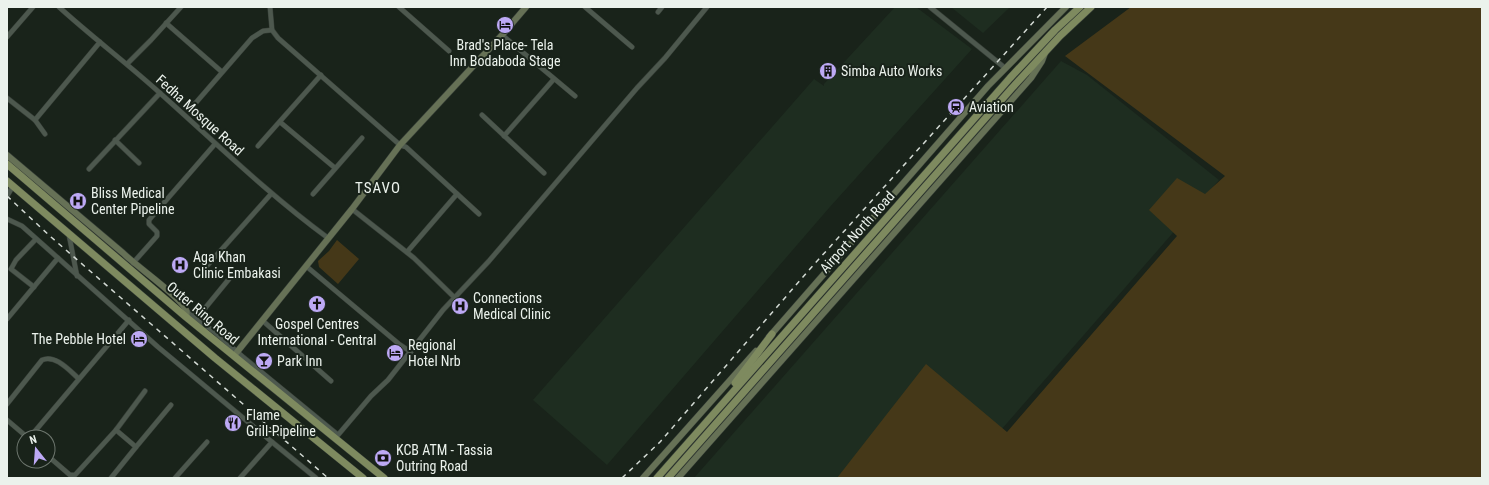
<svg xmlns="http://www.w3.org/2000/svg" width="1489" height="485" font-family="'Roboto Condensed',sans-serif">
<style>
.built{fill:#1e2d20}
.green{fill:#453818}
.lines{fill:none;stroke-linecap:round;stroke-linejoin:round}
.street-casing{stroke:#373f38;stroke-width:5.5}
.secondary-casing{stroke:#373f38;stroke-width:7}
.primary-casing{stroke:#373f38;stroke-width:8}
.street{stroke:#4d584e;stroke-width:4.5}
.secondary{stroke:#667156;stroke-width:6}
.primary{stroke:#7e8a5f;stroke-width:7}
.rail{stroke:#d3dad4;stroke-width:1.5;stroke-dasharray:5 5;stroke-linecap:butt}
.labels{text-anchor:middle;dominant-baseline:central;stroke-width:4;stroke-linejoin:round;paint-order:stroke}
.poi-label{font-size:14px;fill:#ebf2ec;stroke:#19231a;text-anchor:start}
.street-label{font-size:14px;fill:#ebf2ec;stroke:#19231a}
.neighbourhood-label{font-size:15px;letter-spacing:1px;fill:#ebf2ec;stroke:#19231a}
</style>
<rect width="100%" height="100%" fill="#19231a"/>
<g class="built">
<polygon points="895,7 916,7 972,49 829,208 607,465 533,400 814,79 824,86 824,84"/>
<polygon points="951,7 1010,7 983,33"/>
<polygon points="1061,61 1087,75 1219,180 959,478 694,478"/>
</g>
<g class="green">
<polygon points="1131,7 1482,7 1482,478 837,478 926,364 1007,432 1177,236 1149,210 1177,178 1205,194 1225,176 1065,56"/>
<polygon points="337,240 359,259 338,284 319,267 318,261 329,251"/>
</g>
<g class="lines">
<g class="street-casing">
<g id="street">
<path d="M59,7C92,37 128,64 161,94C216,143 268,194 328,238"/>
<polyline points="270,7 272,30 278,38 400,145 406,147 479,214"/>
<polyline points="399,7 449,51"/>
<polyline points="585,7 632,47"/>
<polyline points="930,7 1005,68"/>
<polyline points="658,12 662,7"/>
<polyline points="166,23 222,72"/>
<polyline points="502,35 575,96"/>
<polyline points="7,37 33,7"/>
<polyline points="127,64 151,40 181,7"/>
<polyline points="7,98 35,120 100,42"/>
<polyline points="193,106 252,38 263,31 272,30"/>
<polyline points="482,115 544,173"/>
<polyline points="35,120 45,134"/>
<polyline points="280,122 335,168"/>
<polyline points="504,136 554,79"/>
<polyline points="115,140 139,163"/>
<polyline points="258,146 321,75"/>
<polyline points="89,169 160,93"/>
<polyline points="313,194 362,138"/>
<polyline points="7,196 13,186"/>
<polyline points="352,209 414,258 455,298"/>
<polyline points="7,219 22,226 158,347 272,442 240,478"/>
<polyline points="69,235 77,276"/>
<polyline points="407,252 457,194"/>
<polyline points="133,263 157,236 157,232 149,224 149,220 215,144"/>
<polyline points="306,266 399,344 411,352"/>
<polyline points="206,267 271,194"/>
<polyline points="34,287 11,269 16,260 36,239"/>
<polyline points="187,311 217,334 243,357 338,435 371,396 388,380 443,310 489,261 637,88 665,58 707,7"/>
<polyline points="197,318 229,279"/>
<polyline points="7,319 58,258"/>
<polyline points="263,321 331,381"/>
<path d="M7,404L42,360C55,354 69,370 78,378"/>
<polyline points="7,420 27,437"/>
<polyline points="30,437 129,320"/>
<polyline points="272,442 316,478"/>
<polyline points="136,447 171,405"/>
<polyline points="48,456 70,475 75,475 116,430 145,391"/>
<polyline points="111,478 136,447 116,430"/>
<polyline points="175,478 207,442"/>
</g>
</g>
<g class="secondary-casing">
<g id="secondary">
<path d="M7,155L123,253C136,266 182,298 186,310C187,312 187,314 186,317"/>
<polyline points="769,337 988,86 1066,7"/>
<polyline points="237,352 352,209 400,145 502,35 526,7"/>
<polyline points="643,478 756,351"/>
<polyline points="678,478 1031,78 1042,61 1045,53"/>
</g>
</g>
<g class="primary-casing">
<g id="primary">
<polyline points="7,164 186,317 384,478"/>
<polyline points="7,181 215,358 363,478"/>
<polyline points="735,383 772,334"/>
<polyline points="657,478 1010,78 1055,30 1080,7"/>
<polyline points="668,478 1012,88 1060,36 1091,7"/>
</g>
</g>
<use href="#street" class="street"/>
<use href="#secondary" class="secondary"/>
<use href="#primary" class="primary"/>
<g class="rail">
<polyline points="7,196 51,237 328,478"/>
<polyline points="622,478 660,442 809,270 1047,7"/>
</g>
</g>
<defs>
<g id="hotel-disc" transform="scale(0.9)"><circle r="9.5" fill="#bda9f5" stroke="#19231a"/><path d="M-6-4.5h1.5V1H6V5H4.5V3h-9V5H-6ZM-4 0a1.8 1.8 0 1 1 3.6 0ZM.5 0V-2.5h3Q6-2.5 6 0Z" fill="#111"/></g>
<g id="building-disc" transform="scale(0.9)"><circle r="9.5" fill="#bda9f5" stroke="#19231a"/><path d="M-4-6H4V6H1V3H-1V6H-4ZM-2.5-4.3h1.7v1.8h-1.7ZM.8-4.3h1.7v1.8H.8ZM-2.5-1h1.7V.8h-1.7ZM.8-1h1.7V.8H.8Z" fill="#111"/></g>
<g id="station-disc" transform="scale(0.9)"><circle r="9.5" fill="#bda9f5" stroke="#19231a"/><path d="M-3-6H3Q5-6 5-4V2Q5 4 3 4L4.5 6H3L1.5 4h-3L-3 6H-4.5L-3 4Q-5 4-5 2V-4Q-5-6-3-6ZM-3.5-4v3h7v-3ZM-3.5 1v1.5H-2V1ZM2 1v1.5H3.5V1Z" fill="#111"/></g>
<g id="hospital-disc" transform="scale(0.9)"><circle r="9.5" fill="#bda9f5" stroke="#19231a"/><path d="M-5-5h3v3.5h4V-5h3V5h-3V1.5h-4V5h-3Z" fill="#111"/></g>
<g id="church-disc" transform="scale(0.9)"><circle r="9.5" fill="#bda9f5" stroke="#19231a"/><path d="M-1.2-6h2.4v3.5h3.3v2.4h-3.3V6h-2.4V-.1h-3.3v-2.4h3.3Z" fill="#111"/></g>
<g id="bar-disc" transform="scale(0.9)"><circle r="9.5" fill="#bda9f5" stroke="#19231a"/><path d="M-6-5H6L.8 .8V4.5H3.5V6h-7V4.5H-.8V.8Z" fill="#111"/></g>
<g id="restaurant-disc" transform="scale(0.9)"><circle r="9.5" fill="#bda9f5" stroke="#19231a"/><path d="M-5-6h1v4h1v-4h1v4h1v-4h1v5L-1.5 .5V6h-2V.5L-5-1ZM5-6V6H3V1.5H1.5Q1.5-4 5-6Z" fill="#111"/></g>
<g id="bank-disc" transform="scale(0.9)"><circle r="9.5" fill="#bda9f5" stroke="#19231a"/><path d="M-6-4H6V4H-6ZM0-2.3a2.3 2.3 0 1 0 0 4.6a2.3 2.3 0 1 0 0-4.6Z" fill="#111"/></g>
</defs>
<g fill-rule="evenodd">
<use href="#hotel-disc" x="505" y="25"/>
<use href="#building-disc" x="828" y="71"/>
<use href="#station-disc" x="956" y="107"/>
<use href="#hospital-disc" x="78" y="201"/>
<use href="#hospital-disc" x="180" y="265"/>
<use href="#church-disc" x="317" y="304"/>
<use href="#hospital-disc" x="460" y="306"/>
<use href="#hotel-disc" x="139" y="339"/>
<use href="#hotel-disc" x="395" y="353"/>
<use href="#bar-disc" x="264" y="361"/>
<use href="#restaurant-disc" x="233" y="423"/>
<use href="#bank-disc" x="383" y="458"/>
</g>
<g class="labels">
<g class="poi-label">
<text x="505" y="45" text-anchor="middle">Brad's Place- Tela<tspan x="505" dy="16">Inn Bodaboda Stage</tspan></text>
<text x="841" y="71">Simba Auto Works</text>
<text x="969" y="107">Aviation</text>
<text x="91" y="193">Bliss Medical<tspan x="91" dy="16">Center Pipeline</tspan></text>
<text x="193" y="257">Aga Khan<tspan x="193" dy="16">Clinic Embakasi</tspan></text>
<text x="473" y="298">Connections<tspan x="473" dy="16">Medical Clinic</tspan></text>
<text x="317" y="324" text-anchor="middle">Gospel Centres<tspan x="317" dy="16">International - Central</tspan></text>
<text x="126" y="339" text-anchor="end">The Pebble Hotel</text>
<text x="408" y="345">Regional<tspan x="408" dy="16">Hotel Nrb</tspan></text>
<text x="277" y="361">Park Inn</text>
<text x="246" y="415">Flame<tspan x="246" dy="16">Grill-Pipeline</tspan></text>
<text x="396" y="450">KCB ATM - Tassia<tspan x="396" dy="16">Outring Road</tspan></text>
</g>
<g class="street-label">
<text transform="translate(200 115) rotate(42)">Fedha Mosque Road</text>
<text transform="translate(857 232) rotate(-48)">Airport North Road</text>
<text transform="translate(203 313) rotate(40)">Outer Ring Road</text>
</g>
<g class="neighbourhood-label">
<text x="378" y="188">TSAVO</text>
</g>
</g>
<rect width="1489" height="485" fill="none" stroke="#ebf2ec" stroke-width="16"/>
<g transform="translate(36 449) rotate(343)"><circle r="19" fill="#19231a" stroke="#6d766e"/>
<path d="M0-3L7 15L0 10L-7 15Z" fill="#bda9f5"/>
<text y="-6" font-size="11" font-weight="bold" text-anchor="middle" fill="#ebf2ec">N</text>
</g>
</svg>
